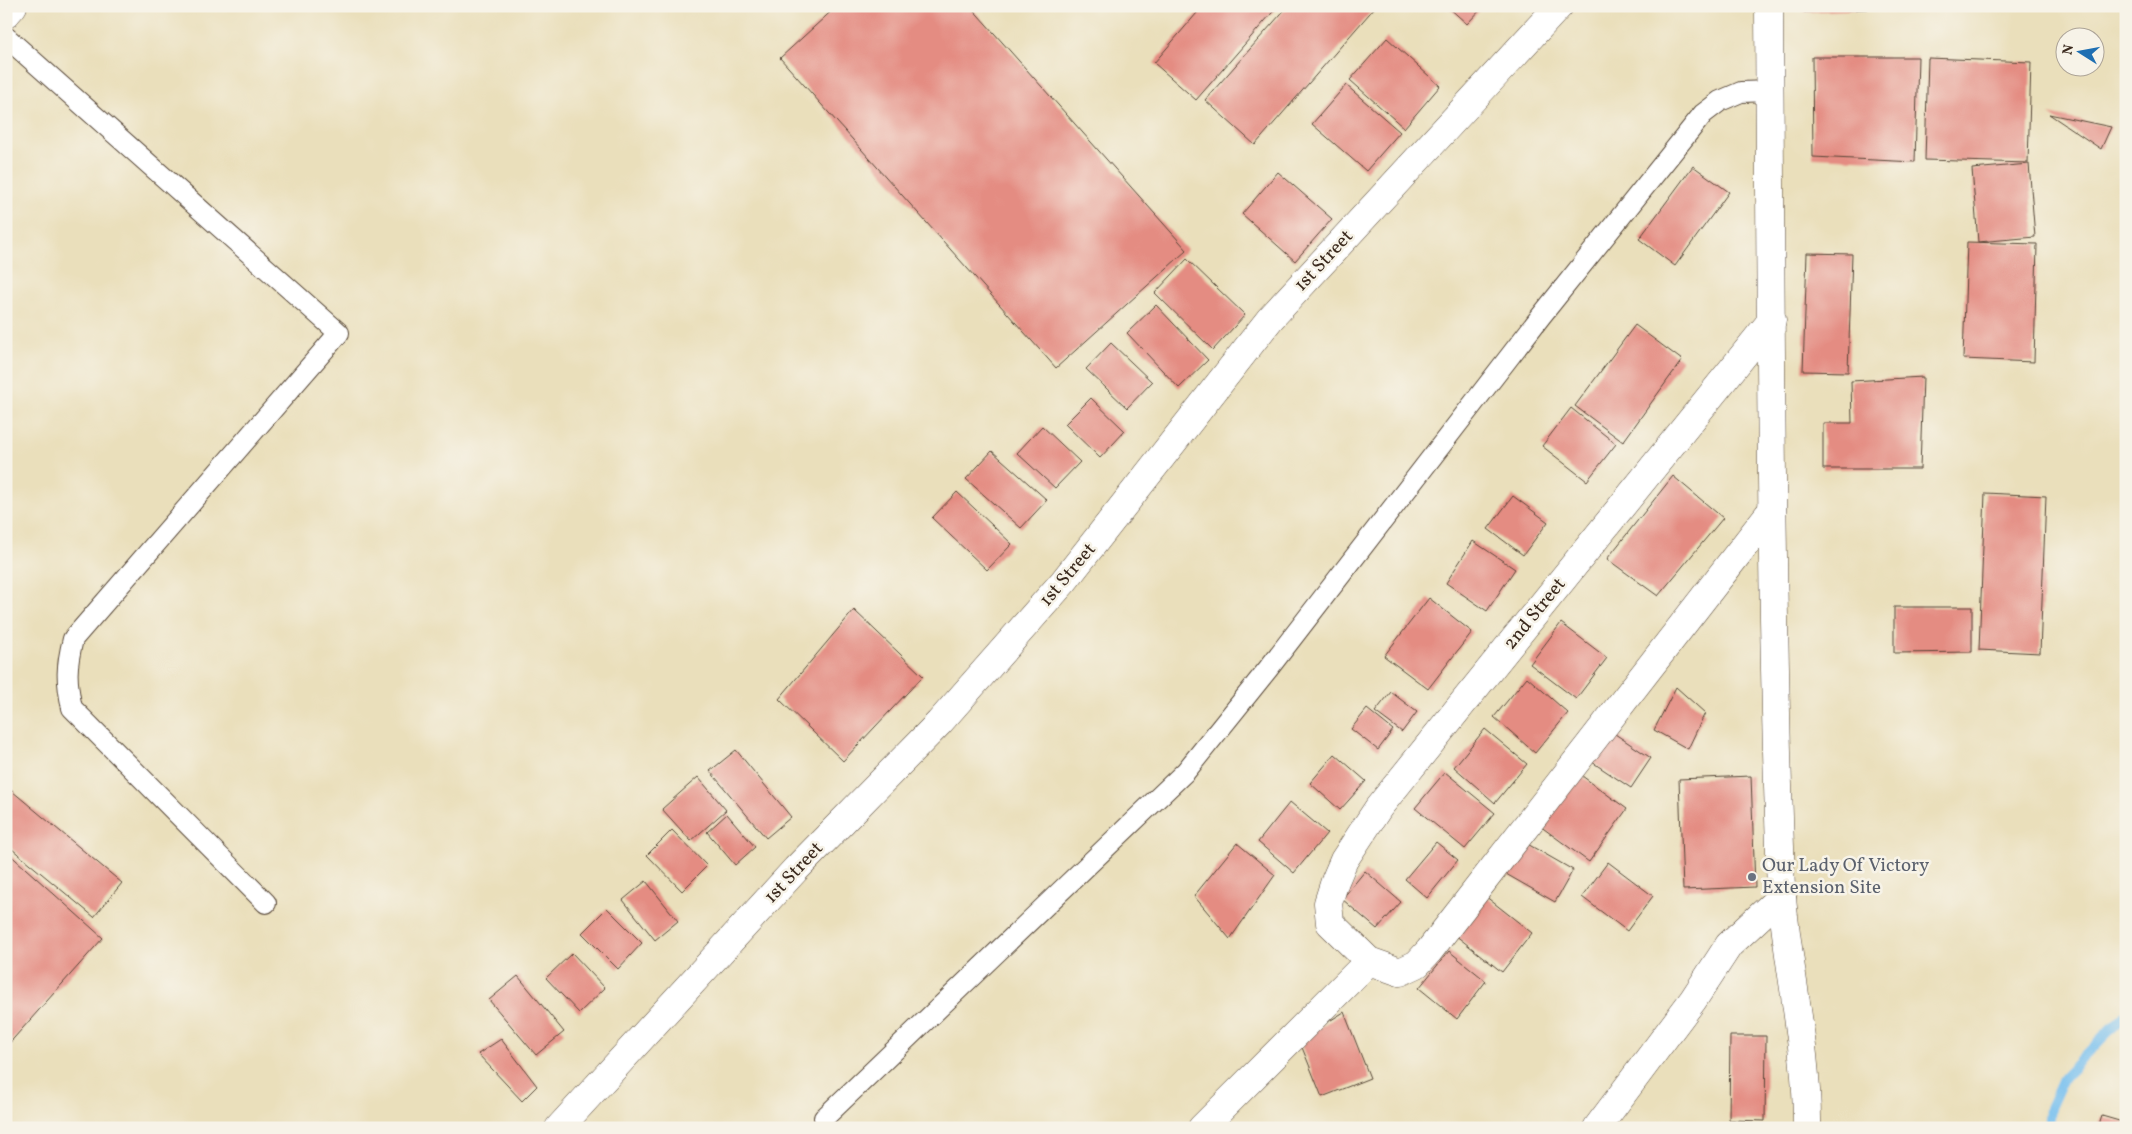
<svg xmlns="http://www.w3.org/2000/svg" width="2132" height="1134" font-family="Vollkorn,serif">
<style>
.lines{fill:none;stroke-linecap:round;stroke-linejoin:round}
.stream{stroke:#76bfef;stroke-width:10}
.building{fill:#e48c82}
.service-casing{stroke:#554536;stroke-width:22}
.minor-casing{stroke:#554536;stroke-width:29}
.service{stroke:#fff;stroke-width:20}
.minor{stroke:#fff;stroke-width:28}
.worship-dot{fill:#6b7280;stroke:#f7f3e8;stroke-width:2}
.labels{text-anchor:middle;dominant-baseline:central;stroke-width:5;stroke-linejoin:round;paint-order:stroke}
.street-label{font-size:19px;fill:#3b2a1e;stroke:#f7f3e8}
.worship-label{font-size:19px;fill:#5b616d;stroke:#f7f3e8;text-anchor:start}
</style>
<rect width="100%" height="100%" fill="#f7f3e8"/>
<filter id="ink" filterUnits="userSpaceOnUse"><feTurbulence type="fractalNoise" baseFrequency=".02" numOctaves="2"/><feDisplacementMap in="SourceGraphic" scale="10" xChannelSelector="R" yChannelSelector="G"/><feConvolveMatrix kernelMatrix="1 2 1 2 8 2 1 2 1" color-interpolation-filters="sRGB"/></filter>
<filter id="wash" filterUnits="userSpaceOnUse"><feTurbulence type="fractalNoise" baseFrequency=".0096" numOctaves="4" result="noise"/><feDisplacementMap in="SourceGraphic" scale="20" xChannelSelector="R" yChannelSelector="G"/><feGaussianBlur stdDeviation="1.12" result="paint"/><feColorMatrix in="noise" values="0 0 0 0 0 0 0 0 0 0 0 0 0 0 0 0 0 1.4 0 .05"/><feComposite in="paint" operator="in"/></filter>
<g filter="url(#wash)">
<rect width="100%" height="100%" fill="#eadfbb"/>
<g class="lines">
<polyline class="stream" points="2048,1128 2050,1108 2064,1077 2126,1014"/>
</g>
<g id="blocks">
<g class="building">
<polygon points="837,6 970,6 1187,250 1056,368 780,58"/>
<polygon points="1203,6 1278,6 1196,100 1154,63"/>
<polygon points="1288,6 1376,6 1255,145 1205,100"/>
<polygon points="1447,6 1484,6 1467,24"/>
<polygon points="1804,6 1868,6 1868,9 1804,12"/>
<polygon points="1387,38 1440,86 1404,128 1350,80"/>
<polygon points="1812,57 1918,57 1915,162 1813,157"/>
<polygon points="1928,58 2031,62 2028,163 1925,160"/>
<polygon points="1346,85 1400,132 1366,171 1312,124"/>
<polygon points="2049,114 2111,127 2101,149"/>
<polygon points="2029,164 2035,237 1978,242 1972,169"/>
<polygon points="1693,166 1729,192 1675,266 1639,239"/>
<polygon points="1278,172 1332,219 1295,261 1242,214"/>
<polygon points="1967,242 2037,244 2034,362 1963,359"/>
<polygon points="1807,253 1852,254 1848,372 1803,371"/>
<polygon points="1187,259 1245,315 1213,350 1155,293"/>
<polygon points="1156,305 1208,360 1179,388 1127,333"/>
<polygon points="1635,325 1682,360 1623,442 1575,406"/>
<polygon points="1111,343 1152,382 1127,408 1086,369"/>
<polygon points="1923,377 1920,469 1823,469 1823,423 1852,423 1851,381"/>
<polygon points="1091,398 1125,431 1100,458 1065,424"/>
<polygon points="1571,408 1616,444 1587,481 1542,446"/>
<polygon points="1042,426 1080,462 1055,488 1017,453"/>
<polygon points="992,451 1047,500 1021,528 966,479"/>
<polygon points="1673,476 1723,518 1658,596 1607,559"/>
<polygon points="957,492 1012,544 987,570 932,518"/>
<polygon points="1985,493 2046,496 2040,653 1979,650"/>
<polygon points="1513,496 1548,522 1523,555 1488,529"/>
<polygon points="1473,541 1515,569 1487,611 1446,583"/>
<polygon points="1429,598 1472,632 1428,689 1384,656"/>
<polygon points="1894,607 1972,607 1972,652 1894,653"/>
<polygon points="854,610 923,676 843,761 779,699"/>
<polygon points="1561,623 1607,658 1576,699 1530,664"/>
<polygon points="1527,677 1568,713 1535,753 1494,717"/>
<polygon points="1676,687 1705,713 1688,749 1654,730"/>
<polygon points="1391,692 1417,712 1402,732 1375,712"/>
<polygon points="1367,709 1393,730 1378,750 1351,729"/>
<polygon points="1485,729 1527,764 1495,803 1454,767"/>
<polygon points="1609,730 1651,758 1631,788 1589,760"/>
<polygon points="736,750 791,817 766,838 710,771"/>
<polygon points="1335,754 1366,781 1340,810 1310,783"/>
<polygon points="1445,772 1495,813 1465,849 1415,808"/>
<polygon points="1578,773 1627,809 1589,862 1540,826"/>
<polygon points="1751,776 1755,887 1683,890 1679,779"/>
<polygon points="698,777 726,810 691,841 662,809"/>
<polygon points="6,786 122,883 94,917 6,844"/>
<polygon points="1290,802 1327,833 1294,873 1258,842"/>
<polygon points="727,814 755,847 735,865 707,832"/>
<polygon points="672,830 707,866 682,891 647,855"/>
<polygon points="1436,842 1458,860 1427,898 1405,879"/>
<polygon points="1524,842 1573,870 1555,902 1506,874"/>
<polygon points="1237,843 1275,875 1230,939 1194,896"/>
<polygon points="6,851 103,938 6,1047"/>
<polygon points="1608,862 1653,896 1627,931 1582,897"/>
<polygon points="1365,871 1401,902 1377,929 1342,899"/>
<polygon points="646,881 678,921 655,940 623,900"/>
<polygon points="1480,892 1532,933 1502,972 1450,931"/>
<polygon points="607,908 642,943 618,969 582,933"/>
<polygon points="1449,951 1486,981 1457,1019 1419,988"/>
<polygon points="572,953 605,988 579,1013 546,978"/>
<polygon points="518,976 564,1032 536,1055 489,1000"/>
<polygon points="1344,1012 1370,1078 1322,1097 1299,1040"/>
<polygon points="1730,1036 1766,1036 1765,1121 1729,1120"/>
<polygon points="501,1039 537,1086 522,1101 478,1054"/>
<polygon points="2102,1116 2126,1123 2126,1128 2098,1128"/>
</g>
</g>
</g>
<g filter="url(#ink)">
<use href="#blocks" fill-opacity="0" stroke="#554536" stroke-width="1"/>
<g class="lines">
<g class="service-casing">
<g id="service">
<path d="M6,37L339,333L73,639C66,667 66,680 72,708L266,903"/>
<polyline points="824,1118 1186,771 1268,669 1541,316 1703,114 1720,101 1741,92 1770,91"/>
</g>
</g>
<g class="minor-casing">
<g id="minor">
<path d="M1769,6C1771,287 1770,567 1780,847C1780,864 1780,881 1782,898C1789,974 1808,1051 1807,1128"/>
<polyline points="6,14 13,6"/>
<polyline points="1772,510 1429,951 1417,964 1400,972 1369,961 1330,923 1328,903 1335,881 1344,860 1379,807 1772,320"/>
<polyline points="559,1128 796,869 939,723 1064,581 1270,319 1559,6"/>
<polyline points="1202,1128 1369,961"/>
<polyline points="1597,1128 1693,1000 1729,945 1782,896"/>
</g>
</g>
<use href="#service" class="service"/>
<use href="#minor" class="minor"/>
</g>
</g>
<circle class="worship-dot" cx="1752" cy="877" r="5"/>
<g class="labels">
<g class="street-label">
<text transform="translate(1324 261) rotate(-47)">1st Street</text>
<text transform="translate(1068 575) rotate(-50)">1st Street</text>
<text transform="translate(1535 614) rotate(-51)">2nd Street</text>
<text transform="translate(794 873) rotate(-47)">1st Street</text>
</g>
<g class="worship-label">
<text x="1762" y="866">Our Lady Of Victory<tspan x="1762" dy="22">Extension Site</tspan></text>
</g>
</g>
<rect width="2132" height="1134" fill="none" stroke="#f7f3e8" stroke-width="25"/>
<g transform="translate(2080 52) rotate(281)"><circle r="24" fill="#f7f3e8" stroke="#aca397"/>
<path d="M0-4L9 19L0 12L-9 19Z" fill="#1f6fb2"/>
<text y="-8" font-size="14" font-weight="bold" text-anchor="middle" fill="#3b2a1e">N</text>
</g>
</svg>
